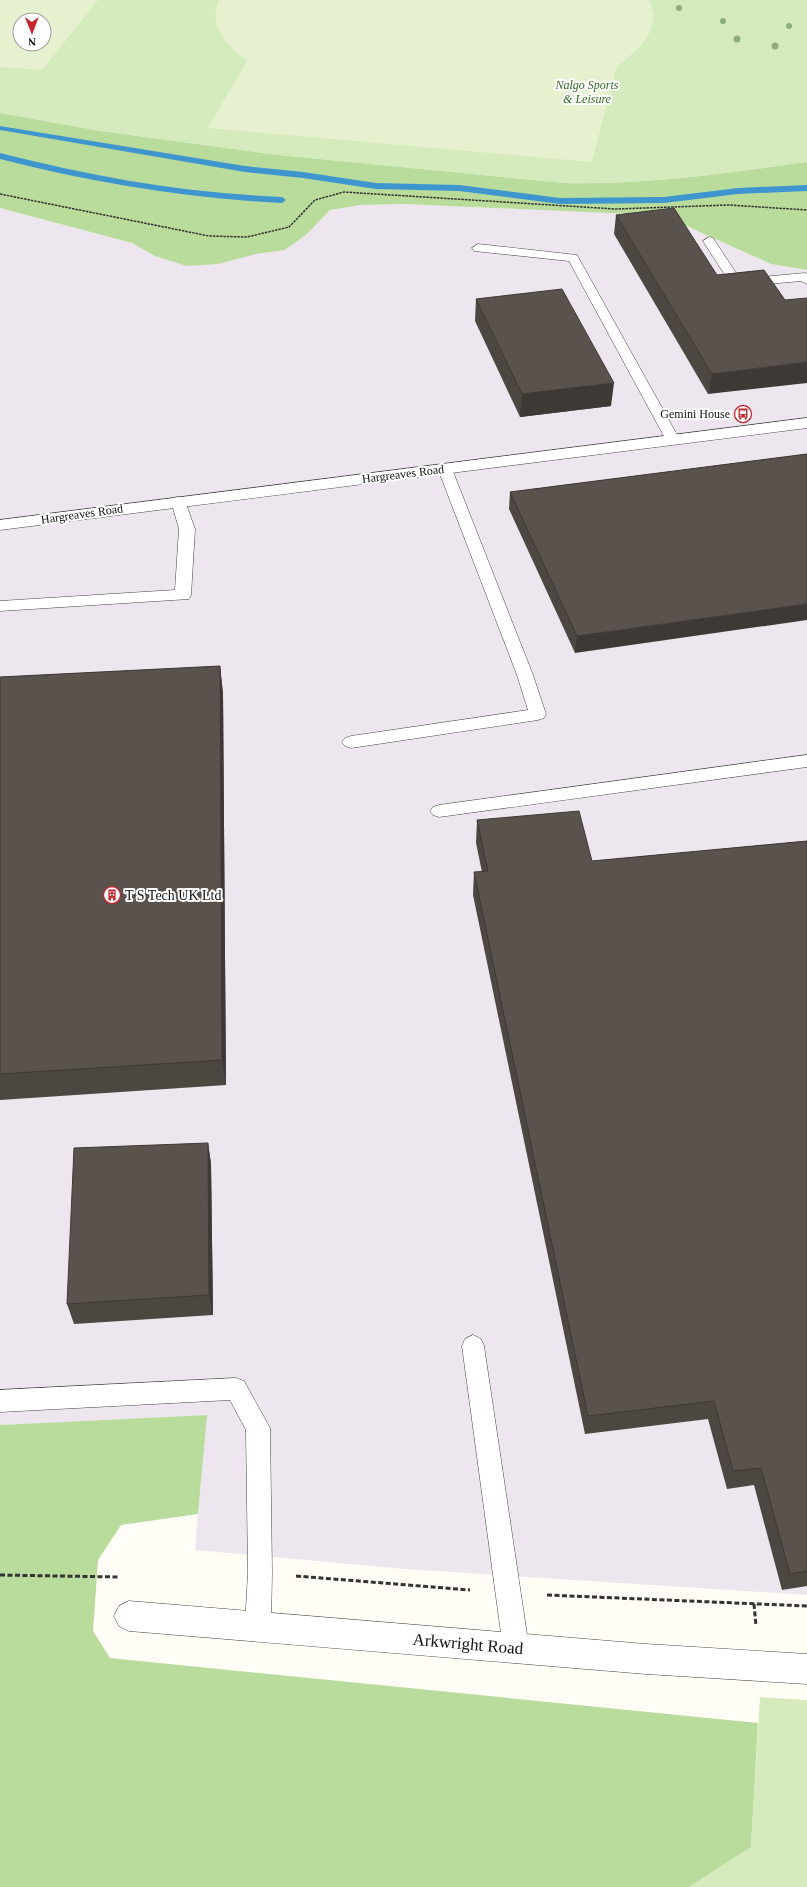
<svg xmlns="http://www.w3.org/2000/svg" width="807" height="1887" font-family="'Times New Roman',serif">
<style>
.industrial{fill:#eee6ef}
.green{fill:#d5ebbd;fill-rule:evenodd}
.forest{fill:#b9dc9c}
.pitch{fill:#e6f2cf;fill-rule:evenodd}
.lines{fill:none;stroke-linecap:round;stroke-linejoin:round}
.stream{fill:#3f96cf;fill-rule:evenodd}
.service-casing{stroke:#444;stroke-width:1}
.minor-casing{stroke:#444;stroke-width:1}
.path-far1{stroke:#333;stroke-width:1.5;stroke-dasharray:2.5 1;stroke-linecap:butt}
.path{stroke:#333;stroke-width:3;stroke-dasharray:5 2.5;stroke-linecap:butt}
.service{fill:#fff;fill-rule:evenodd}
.minor{fill:#fff;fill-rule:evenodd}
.tree{fill:#8dad7f}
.wall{fill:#4d4742}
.shaded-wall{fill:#3f3936}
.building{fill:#5a524d;stroke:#3f3936}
.labels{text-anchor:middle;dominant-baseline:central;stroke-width:4;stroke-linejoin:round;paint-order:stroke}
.far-park-label{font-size:12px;font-style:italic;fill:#2f6b1f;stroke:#fff}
.far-poi-label{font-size:12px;fill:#111;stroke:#fff;text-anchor:end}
.far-street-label{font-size:12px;fill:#111;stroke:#fff}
.poi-label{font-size:14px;fill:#111;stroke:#fff;text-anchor:start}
.near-street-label{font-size:17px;fill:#111;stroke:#fff}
</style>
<rect width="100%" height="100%" fill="#fffdf5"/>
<polygon class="industrial" points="404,204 630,214 671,219 771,264 807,270 807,1595 404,1569 195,1550 206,1415 0,1425 0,208 132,243 142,248 256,254 285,250 307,234 330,210 361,205"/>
<g class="green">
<path d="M0,0H807V162C727,173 646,185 564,183L279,155L101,131L0,113ZM20,20H44V44H20Z"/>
<polygon points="760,1697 807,1700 807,1887 689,1887 751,1847"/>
</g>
<g class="forest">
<path d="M0,113L101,131L279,155L564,183C646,185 727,173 807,162V270L771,264L671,219L630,214L404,204L361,205L330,210L307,234L285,250L256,254L218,264L187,266L155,256L132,243L0,208Z"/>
<polygon points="207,1415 198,1514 121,1525 98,1560 93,1631 110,1658 758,1723 751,1847 689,1887 0,1887 0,1425"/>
</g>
<g class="pitch">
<path d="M0,0H98L42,70L0,67ZM20,20H44V44H20Z"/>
<path d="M219,0H649L654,15L651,30L642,45L616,68L592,162L208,128L247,61C228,46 207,27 219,0Z"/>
</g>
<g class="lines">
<g class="stream">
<polygon points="0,126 245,166 303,172 376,183 459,185 560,198 664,197 738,188 807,185 807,191 738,194 664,203 560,204 459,191 376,189 303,178 245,172 0,130"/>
<path d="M0,153C93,177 186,193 282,197L286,200L282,203C186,198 93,183 0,159Z"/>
</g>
<g class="service-casing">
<g id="service">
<polygon points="709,237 713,238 740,279 805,273 807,274 807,284 801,281 736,287 732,286 703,241"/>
<polygon points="478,244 577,255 680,440 678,443 668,443 666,440 569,261 474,251 472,248"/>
<polygon points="445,465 450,466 452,469 533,675 546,714 544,718 538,720 351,748 345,746 342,742 345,738 351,736 528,710 517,675 438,469 440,466"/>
<polygon points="178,497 183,498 185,501 195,529 191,595 189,599 0,611 0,601 175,590 179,529 171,501 173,498"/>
<polygon points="807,755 807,767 439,817 433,815 430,811 433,807 439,805"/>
<polygon points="473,1335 481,1339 484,1346 529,1648 525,1657 516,1661 507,1657 503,1648 462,1346 465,1339"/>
<polygon points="236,1378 244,1381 270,1428 272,1572 271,1626 267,1635 258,1639 249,1635 245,1626 248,1572 246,1430 230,1400 0,1412 0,1390"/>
</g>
</g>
<g class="minor-casing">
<g id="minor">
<polygon points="807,418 807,428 0,530 0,520"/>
<polygon points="129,1601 646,1644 807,1654 807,1684 646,1674 129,1631 119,1626 114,1616 119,1606"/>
</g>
</g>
<polyline class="path-far1" points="0,194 209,236 247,237 289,227 315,200 344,192 615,209 729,205 807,210"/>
<g class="path">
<polyline points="0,1575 119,1577"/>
<polyline points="296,1576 470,1590"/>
<polyline points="547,1595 807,1606"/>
<polyline points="754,1604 756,1626"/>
</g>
<use href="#service" class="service"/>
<use href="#minor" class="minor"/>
</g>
<g class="tree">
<circle cx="679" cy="8" r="3"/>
<circle cx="723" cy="21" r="3"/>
<circle cx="789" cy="26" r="3"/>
<circle cx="737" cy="39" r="3.5"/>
<circle cx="775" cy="46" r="3.5"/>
</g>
<g class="wall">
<polygon points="616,215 717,275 764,270 708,394 614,234"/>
<polygon points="476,299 611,406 520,417 475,321"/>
<polygon points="807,454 575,653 509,509 510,492"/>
<polygon points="220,666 223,694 226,1085 0,1100 0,677"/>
<polygon points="477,820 592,861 807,841 807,1586 782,1590 754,1485 727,1489 708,1419 585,1434 473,895 474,872 482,872 476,843"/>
<polygon points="208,1143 211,1164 213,1315 74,1324 67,1304"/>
</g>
<g class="shaded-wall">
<polygon points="807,362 807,383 708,394 712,374"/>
<polygon points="614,383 611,406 520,417 522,394"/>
<polygon points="807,604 807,620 575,653 577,636"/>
<polygon points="220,666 223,694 226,1085 222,1060"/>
<polygon points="208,1143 211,1164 213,1315 209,1295"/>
</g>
<g class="building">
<polygon points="674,208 717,275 764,270 785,300 807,298 807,362 712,374 616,215"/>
<polygon points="562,289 614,383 522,394 476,299"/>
<polygon points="807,454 807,604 577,636 510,492"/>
<polygon points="220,666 222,1060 0,1074 0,677"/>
<polygon points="579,811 592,861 807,841 807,1571 790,1574 761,1468 733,1471 714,1401 588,1416 474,872 488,871 477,820"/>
<polygon points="208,1143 209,1295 67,1304 74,1148"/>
</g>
<defs>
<g id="bus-ring" transform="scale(0.9)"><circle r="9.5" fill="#fff" stroke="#c4262e" stroke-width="1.5"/><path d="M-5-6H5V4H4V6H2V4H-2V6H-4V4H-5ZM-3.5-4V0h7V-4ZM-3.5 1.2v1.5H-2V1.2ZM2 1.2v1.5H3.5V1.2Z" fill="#c4262e"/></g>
<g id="building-ring" transform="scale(0.9)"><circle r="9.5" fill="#fff" stroke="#c4262e" stroke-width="1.5"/><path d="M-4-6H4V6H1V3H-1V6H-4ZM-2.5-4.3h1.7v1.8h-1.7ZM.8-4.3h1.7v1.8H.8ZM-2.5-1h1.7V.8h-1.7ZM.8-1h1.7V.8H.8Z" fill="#c4262e"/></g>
</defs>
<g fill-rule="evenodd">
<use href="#bus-ring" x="743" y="414"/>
<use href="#building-ring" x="112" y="895"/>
</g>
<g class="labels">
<g class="far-park-label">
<text x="587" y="85">Nalgo Sports<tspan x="587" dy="14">&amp; Leisure</tspan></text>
</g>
<g class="far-poi-label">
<text x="730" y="414">Gemini House</text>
</g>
<g class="far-street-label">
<text transform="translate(403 474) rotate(-7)">Hargreaves Road</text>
<text transform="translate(82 514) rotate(-8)">Hargreaves Road</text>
</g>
<g class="poi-label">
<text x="125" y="895">T S Tech UK Ltd</text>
</g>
<g class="near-street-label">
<text transform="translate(468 1644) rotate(5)">Arkwright Road</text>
</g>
</g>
<g transform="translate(32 32) rotate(179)"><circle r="19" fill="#ffffff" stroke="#a0a0a0"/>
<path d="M0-3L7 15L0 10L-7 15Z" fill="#c4262e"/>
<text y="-6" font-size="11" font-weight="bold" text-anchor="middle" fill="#111111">N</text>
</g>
</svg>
